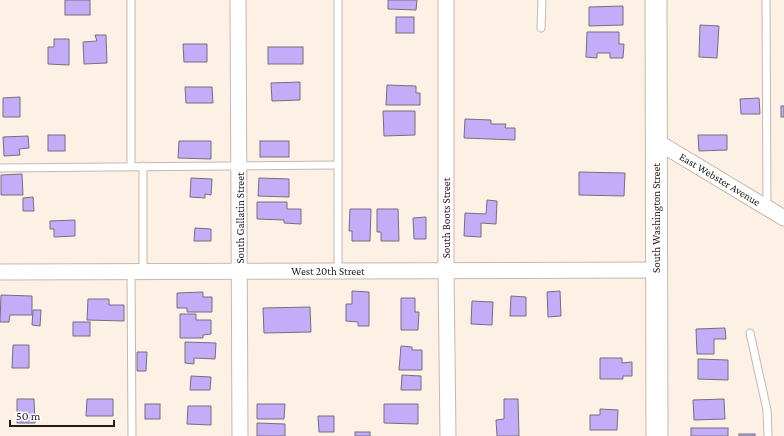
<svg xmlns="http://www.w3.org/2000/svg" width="784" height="436" font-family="'Crimson Pro',serif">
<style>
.building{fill:#c4acf8;stroke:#73707d}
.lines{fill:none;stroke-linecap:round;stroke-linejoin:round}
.lane-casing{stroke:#c4b9ae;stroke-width:9}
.street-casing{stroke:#c4b9ae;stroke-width:17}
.secondary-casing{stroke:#c4b9ae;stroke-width:23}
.lane{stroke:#fff;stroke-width:7}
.street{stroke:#fff;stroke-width:15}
.secondary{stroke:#fff;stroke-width:21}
.labels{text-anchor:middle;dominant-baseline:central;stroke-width:3.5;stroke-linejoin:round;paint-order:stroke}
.street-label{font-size:11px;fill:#211d19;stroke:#fff}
</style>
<rect width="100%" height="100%" fill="#fdf1e5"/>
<g class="building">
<rect x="65" y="0" width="25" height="15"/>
<polygon points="388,0 417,0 416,10 388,9"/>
<polygon points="623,6 623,25 589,26 589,7"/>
<rect x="396" y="17" width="18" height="16"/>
<polygon points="700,25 719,26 717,58 699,57"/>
<polygon points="587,32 619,32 619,44 624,44 623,58 610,58 610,53 597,53 597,58 586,57"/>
<polygon points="95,35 106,35 107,63 84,64 83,42 97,41"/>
<polygon points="54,39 69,39 69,65 48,64 48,47 54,47"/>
<polygon points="183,44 207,44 207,62 184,62"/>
<rect x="268" y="47" width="35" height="17"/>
<polygon points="300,82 300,100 272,101 271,83"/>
<polygon points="387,85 416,86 416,93 420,93 420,105 386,105"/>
<polygon points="185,87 212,87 213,103 186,103"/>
<polygon points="20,97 20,117 3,117 3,98"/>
<polygon points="759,98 760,114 741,114 740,99"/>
<rect x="781" y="106" width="3" height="11"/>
<polygon points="383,111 415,111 415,135 384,136"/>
<polygon points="465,119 491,120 491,124 506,124 505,128 515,128 515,140 464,138"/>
<rect x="48" y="135" width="17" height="16"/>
<polygon points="698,135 727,135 727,150 699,151"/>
<polygon points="28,136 29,148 19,149 20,155 4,156 3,137"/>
<polygon points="179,141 211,141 211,159 178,158"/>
<rect x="260" y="141" width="29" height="16"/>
<polygon points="579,172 625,173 624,196 579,195"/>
<polygon points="22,174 23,195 1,195 1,175"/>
<polygon points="191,178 212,179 211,195 205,194 205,198 190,197"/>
<polygon points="259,178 289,179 289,197 258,196"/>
<polygon points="33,197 34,211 23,211 23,198"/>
<polygon points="487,200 497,201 496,224 481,223 481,237 464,236 465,213 486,214"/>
<polygon points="257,202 287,202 287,209 301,209 301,224 284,223 284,220 257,219"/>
<polygon points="350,209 371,209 370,241 352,241 352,231 349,231"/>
<polygon points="377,209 398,209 399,241 381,241 381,232 377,232"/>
<polygon points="426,217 426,239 414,239 413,218"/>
<polygon points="75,220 75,236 54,237 54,229 50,229 50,221"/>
<polygon points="195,228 211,229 211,241 194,241"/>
<polygon points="352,291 369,292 369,326 358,326 358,322 346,321 346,304 352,304"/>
<polygon points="560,291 561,316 548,317 547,292"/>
<polygon points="203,292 203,297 212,297 212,312 187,312 187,308 177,308 177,293"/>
<polygon points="1,295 32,296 32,315 10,315 9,322 0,322"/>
<polygon points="511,296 526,297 526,316 510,316"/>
<polygon points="401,298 415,298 415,312 419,312 418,330 401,330"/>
<polygon points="88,299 109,299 109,305 124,305 124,321 87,320"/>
<polygon points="472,301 493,302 492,325 471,324"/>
<polygon points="310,307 311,332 264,333 263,308"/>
<polygon points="33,310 41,310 40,326 32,325"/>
<polygon points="180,314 196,314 196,320 211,320 211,334 203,335 203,338 180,338"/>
<rect x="73" y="322" width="17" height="14"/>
<polygon points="725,328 726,339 714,339 714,354 697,354 696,329"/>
<polygon points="185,342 216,343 215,359 194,358 194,364 185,363"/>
<polygon points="13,345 29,345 29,368 12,368"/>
<polygon points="401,346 412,347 412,350 422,350 422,370 399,370"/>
<polygon points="137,352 147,352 146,371 137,371"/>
<polygon points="600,358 622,358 622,363 632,362 632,376 623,376 623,379 600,379"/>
<polygon points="698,359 728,360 728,380 698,379"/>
<polygon points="402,375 421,376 421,390 401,390"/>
<polygon points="191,376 211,377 210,390 190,390"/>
<polygon points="17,399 34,399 35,423 17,423"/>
<polygon points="87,399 113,399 113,416 86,416"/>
<polygon points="504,399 518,399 519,436 497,436 496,420 504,419"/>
<polygon points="724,399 725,419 694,420 693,400"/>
<rect x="145" y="404" width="15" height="15"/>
<polygon points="257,404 285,404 284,419 257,419"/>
<polygon points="384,404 418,404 418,424 384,423"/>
<polygon points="188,406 211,406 211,425 187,424"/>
<polygon points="600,409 618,410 617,430 590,430 590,415 600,415"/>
<polygon points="318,416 334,416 334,432 319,432"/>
<polygon points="257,423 285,424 285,436 257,436"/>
<rect x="691" y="428" width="37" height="8"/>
<rect x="355" y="432" width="15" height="4"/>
<rect x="739" y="434" width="16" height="2"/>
</g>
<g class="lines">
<g class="lane-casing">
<g id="lane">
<polyline points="131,0 131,166"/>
<polyline points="766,0 767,207"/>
<polyline points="541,28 542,0"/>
<polyline points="143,166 143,272"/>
<polyline points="0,168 338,165"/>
<polyline points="338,271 338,0"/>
<polyline points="131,272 132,436"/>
<polyline points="750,333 767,410 768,436"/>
</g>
</g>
<g class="street-casing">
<g id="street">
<polyline points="238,0 240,436"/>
<polyline points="446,0 446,271 448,436"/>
<polyline points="656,141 784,218"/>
<polyline points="0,272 656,270"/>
</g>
</g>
<g class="secondary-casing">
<polyline id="secondary" points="656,0 657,436"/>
</g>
<use href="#lane" class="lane"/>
<use href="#street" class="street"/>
<use href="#secondary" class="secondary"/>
</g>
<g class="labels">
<g class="street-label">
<text transform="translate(720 179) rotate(31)">East Webster Avenue</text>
<text transform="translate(240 218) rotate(-90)">South Gallatin Street</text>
<text transform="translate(446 218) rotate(-90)">South Boots Street</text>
<text transform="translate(656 218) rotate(-90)">South Washington Street</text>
<text x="328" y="271">West 20th Street</text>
</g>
</g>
<path d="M10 420v6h104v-6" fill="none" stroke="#211d19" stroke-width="2"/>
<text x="16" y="420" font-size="12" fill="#211d19" stroke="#ffffff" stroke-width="3" paint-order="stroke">50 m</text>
</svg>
